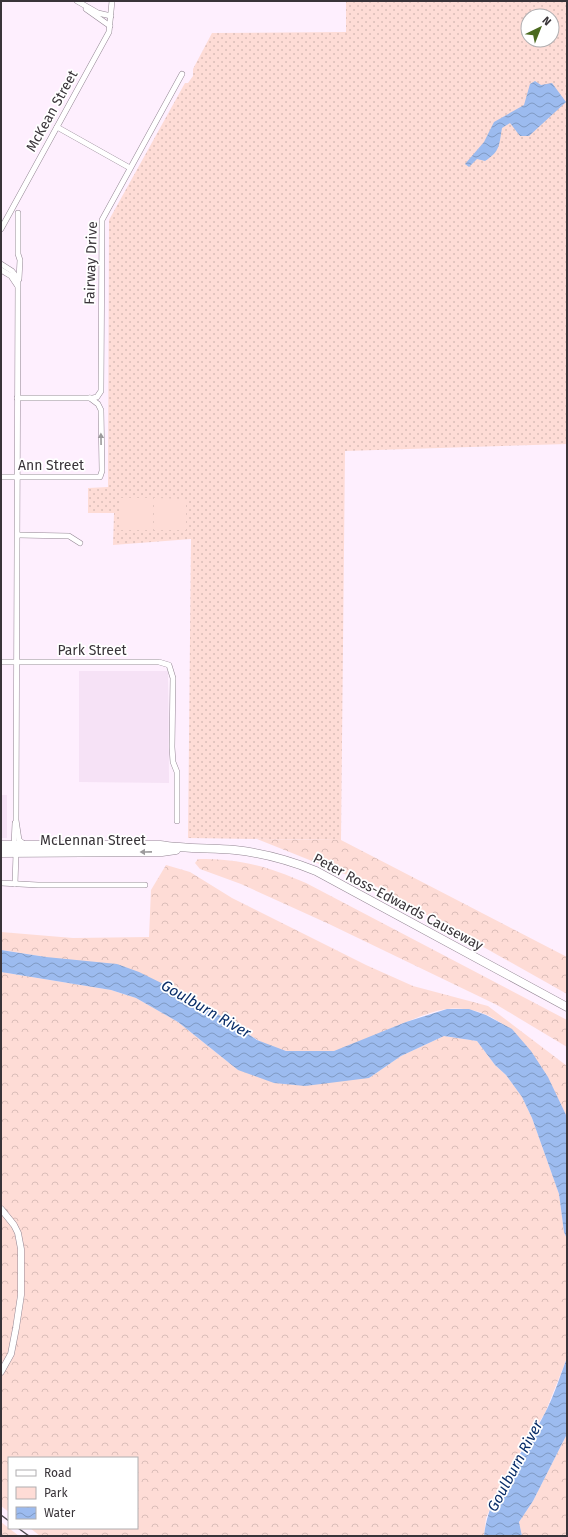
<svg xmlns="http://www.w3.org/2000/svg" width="568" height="1537" font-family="'Fira Sans',sans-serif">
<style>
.built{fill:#f6e2f6}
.grass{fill:url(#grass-dots);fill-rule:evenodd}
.forest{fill:url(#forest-crowns)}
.green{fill:#fedcd6}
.water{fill:url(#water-waves)}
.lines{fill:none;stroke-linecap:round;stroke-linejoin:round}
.minor-casing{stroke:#938693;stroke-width:6}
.tertiary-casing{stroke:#938693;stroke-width:7}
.trunk-casing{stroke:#938693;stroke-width:9}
.minor{stroke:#fff;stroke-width:5}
.tertiary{stroke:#fff;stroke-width:6}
.trunk{stroke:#fff;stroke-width:8}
.rail{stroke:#504a50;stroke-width:1.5}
.oneway{fill:#9c9a9c}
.labels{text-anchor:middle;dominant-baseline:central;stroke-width:3.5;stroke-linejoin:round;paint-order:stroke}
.street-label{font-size:14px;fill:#393439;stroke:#fff}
.water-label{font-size:15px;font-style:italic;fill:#0a2e69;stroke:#fff}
</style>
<defs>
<pattern id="grass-dots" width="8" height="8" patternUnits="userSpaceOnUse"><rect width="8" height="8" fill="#fedcd6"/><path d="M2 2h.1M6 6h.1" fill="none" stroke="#dabdb8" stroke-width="1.8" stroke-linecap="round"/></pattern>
<pattern id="forest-crowns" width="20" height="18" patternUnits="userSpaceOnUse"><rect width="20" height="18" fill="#fedcd6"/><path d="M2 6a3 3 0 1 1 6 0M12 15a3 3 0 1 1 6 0" fill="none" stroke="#dabdb8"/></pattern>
<pattern id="water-waves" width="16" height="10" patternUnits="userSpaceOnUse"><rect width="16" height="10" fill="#9cbbef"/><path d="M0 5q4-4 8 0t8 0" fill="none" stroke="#8099c3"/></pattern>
</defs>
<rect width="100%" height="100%" fill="#feeffe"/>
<g class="built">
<polygon points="79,671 168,671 169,783 79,782"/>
<rect x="1" y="795" width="6" height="43"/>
</g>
<path class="grass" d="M346,1H567V444L345,451L341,840L188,838L191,539L113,545L114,513H88V488L108,487L109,220L185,83H188L193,76V69L212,33L346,32ZM528,16H552V40H528Z"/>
<g class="forest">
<polygon points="257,839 341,840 567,957 567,994 377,887"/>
<path d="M198,859C242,859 267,866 306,883L567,1020V1047L497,1005L329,924L241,884L200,869L195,863Z"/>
<path d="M166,865L190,872L232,898L366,965L413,986L488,1006L567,1066V1117C544,1069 512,1003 448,1009C431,1010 397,1026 380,1033C365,1039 350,1047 335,1051C327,1053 296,1052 287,1051C269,1049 250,1035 235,1026L46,957L1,950V932L73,938L149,937L151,890Z"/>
<polygon points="1,972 111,990 136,998 178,1022 238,1070 369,1078 401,1056 444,1036 477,1041 495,1065 506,1075 522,1097 532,1118 559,1194 564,1232 567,1239 567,1358 545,1413 502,1481 486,1518 484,1536 40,1536 30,1528 137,1528 137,1458 9,1458 9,1512 1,1506"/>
<polygon points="567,1434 567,1536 522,1536 519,1522 533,1501"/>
<polygon points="1,1522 19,1536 1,1536"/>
</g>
<g class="green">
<polygon points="121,498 153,498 152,530 121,530"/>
<polygon points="154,498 186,499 186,530 154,530"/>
</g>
<g class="water">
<path d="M535,81L541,85L552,83L566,102L529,136H520L510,123L502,128C499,144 501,151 485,161L477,159L469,167L465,164L484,142L494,122L524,105L530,84Z"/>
<polygon points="1,950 46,957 117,964 139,972 198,1001 257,1040 286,1051 334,1051 406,1022 447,1009 469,1009 486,1015 512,1029 531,1051 548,1077 567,1117 567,1239 564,1232 559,1194 532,1118 522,1097 506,1075 495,1065 477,1041 444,1036 401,1056 369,1078 305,1086 274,1083 238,1070 178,1022 136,998 111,990 1,972"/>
<path d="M567,1358V1434L533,1501L519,1522L522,1536H484C489,1488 524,1454 545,1413C554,1396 560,1376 567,1358Z"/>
</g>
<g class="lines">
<g class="minor-casing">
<g id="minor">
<polyline points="77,1 98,13 111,16"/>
<polyline points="86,9 110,26"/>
<polyline points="57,127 130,168"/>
<polyline points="18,213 18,254 20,260 19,279"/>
<polyline points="1,229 109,32 112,1"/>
<polyline points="1,264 12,271 18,279 16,820 19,840 24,844"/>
<polyline points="1,270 11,276 17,285"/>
<polyline points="17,398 93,398 97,397 101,391 102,220 182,74"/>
<polyline points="1,477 100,477 102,471 101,410 98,404 90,398"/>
<polyline points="18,535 69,536 80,543"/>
<polyline points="1,662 159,662 169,665 173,678 172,747 173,762 177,772 177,821"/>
<polyline points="14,845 15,823"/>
<polyline points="1,883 38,885 145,885"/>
<polyline points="15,884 16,853"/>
</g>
</g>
<g class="tertiary-casing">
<polyline id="tertiary" points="1,1209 14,1225 18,1233 21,1249 21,1295 16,1328 11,1354 1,1372"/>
</g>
<g class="trunk-casing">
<g id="trunk">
<path d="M1,845H160C185,849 210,848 235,850C263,853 289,860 316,871L567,1007"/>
<polyline points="1,853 162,852 176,850"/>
</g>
</g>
<use href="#minor" class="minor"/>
<use href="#tertiary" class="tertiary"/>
<use href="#trunk" class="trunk"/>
<g class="rail">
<polyline points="1,1515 9,1521"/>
<polyline points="18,1528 29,1536"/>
</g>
</g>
<defs><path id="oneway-solid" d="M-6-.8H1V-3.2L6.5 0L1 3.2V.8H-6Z"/></defs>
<g class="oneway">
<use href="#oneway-solid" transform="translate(101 439) rotate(-91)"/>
<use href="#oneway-solid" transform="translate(146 852) rotate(179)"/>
</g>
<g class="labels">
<g class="street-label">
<text transform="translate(52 111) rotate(-61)">McKean Street</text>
<text transform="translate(91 263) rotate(-88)">Fairway Drive</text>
<text x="51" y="465">Ann Street</text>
<text x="92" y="650">Park Street</text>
<text x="93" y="840">McLennan Street</text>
<text transform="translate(398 902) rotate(28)">Peter Ross-Edwards Causeway</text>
</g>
<g class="water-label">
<text transform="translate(206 1009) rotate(30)">Goulburn River</text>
<text transform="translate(515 1466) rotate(-62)">Goulburn River</text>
</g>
</g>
<rect width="568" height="1537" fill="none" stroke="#393439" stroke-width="4"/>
<rect x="8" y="1457" width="130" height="72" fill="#ffffff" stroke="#b0aeb0"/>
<rect x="16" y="1470" width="20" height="6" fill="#ffffff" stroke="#b0aeb0"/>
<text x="44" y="1477" font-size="12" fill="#393439">Road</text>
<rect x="16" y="1487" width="20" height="12" fill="#fedcd6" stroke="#b0aeb0"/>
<text x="44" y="1497" font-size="12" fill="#393439">Park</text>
<rect x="16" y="1507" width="20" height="12" fill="url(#water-waves)" stroke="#b0aeb0"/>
<text x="44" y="1517" font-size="12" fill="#393439">Water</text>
<g transform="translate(540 28) rotate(43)"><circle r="19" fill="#ffffff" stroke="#b0aeb0"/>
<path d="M0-3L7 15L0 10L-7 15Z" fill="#4b6a1f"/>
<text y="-6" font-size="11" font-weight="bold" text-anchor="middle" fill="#393439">N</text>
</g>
</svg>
